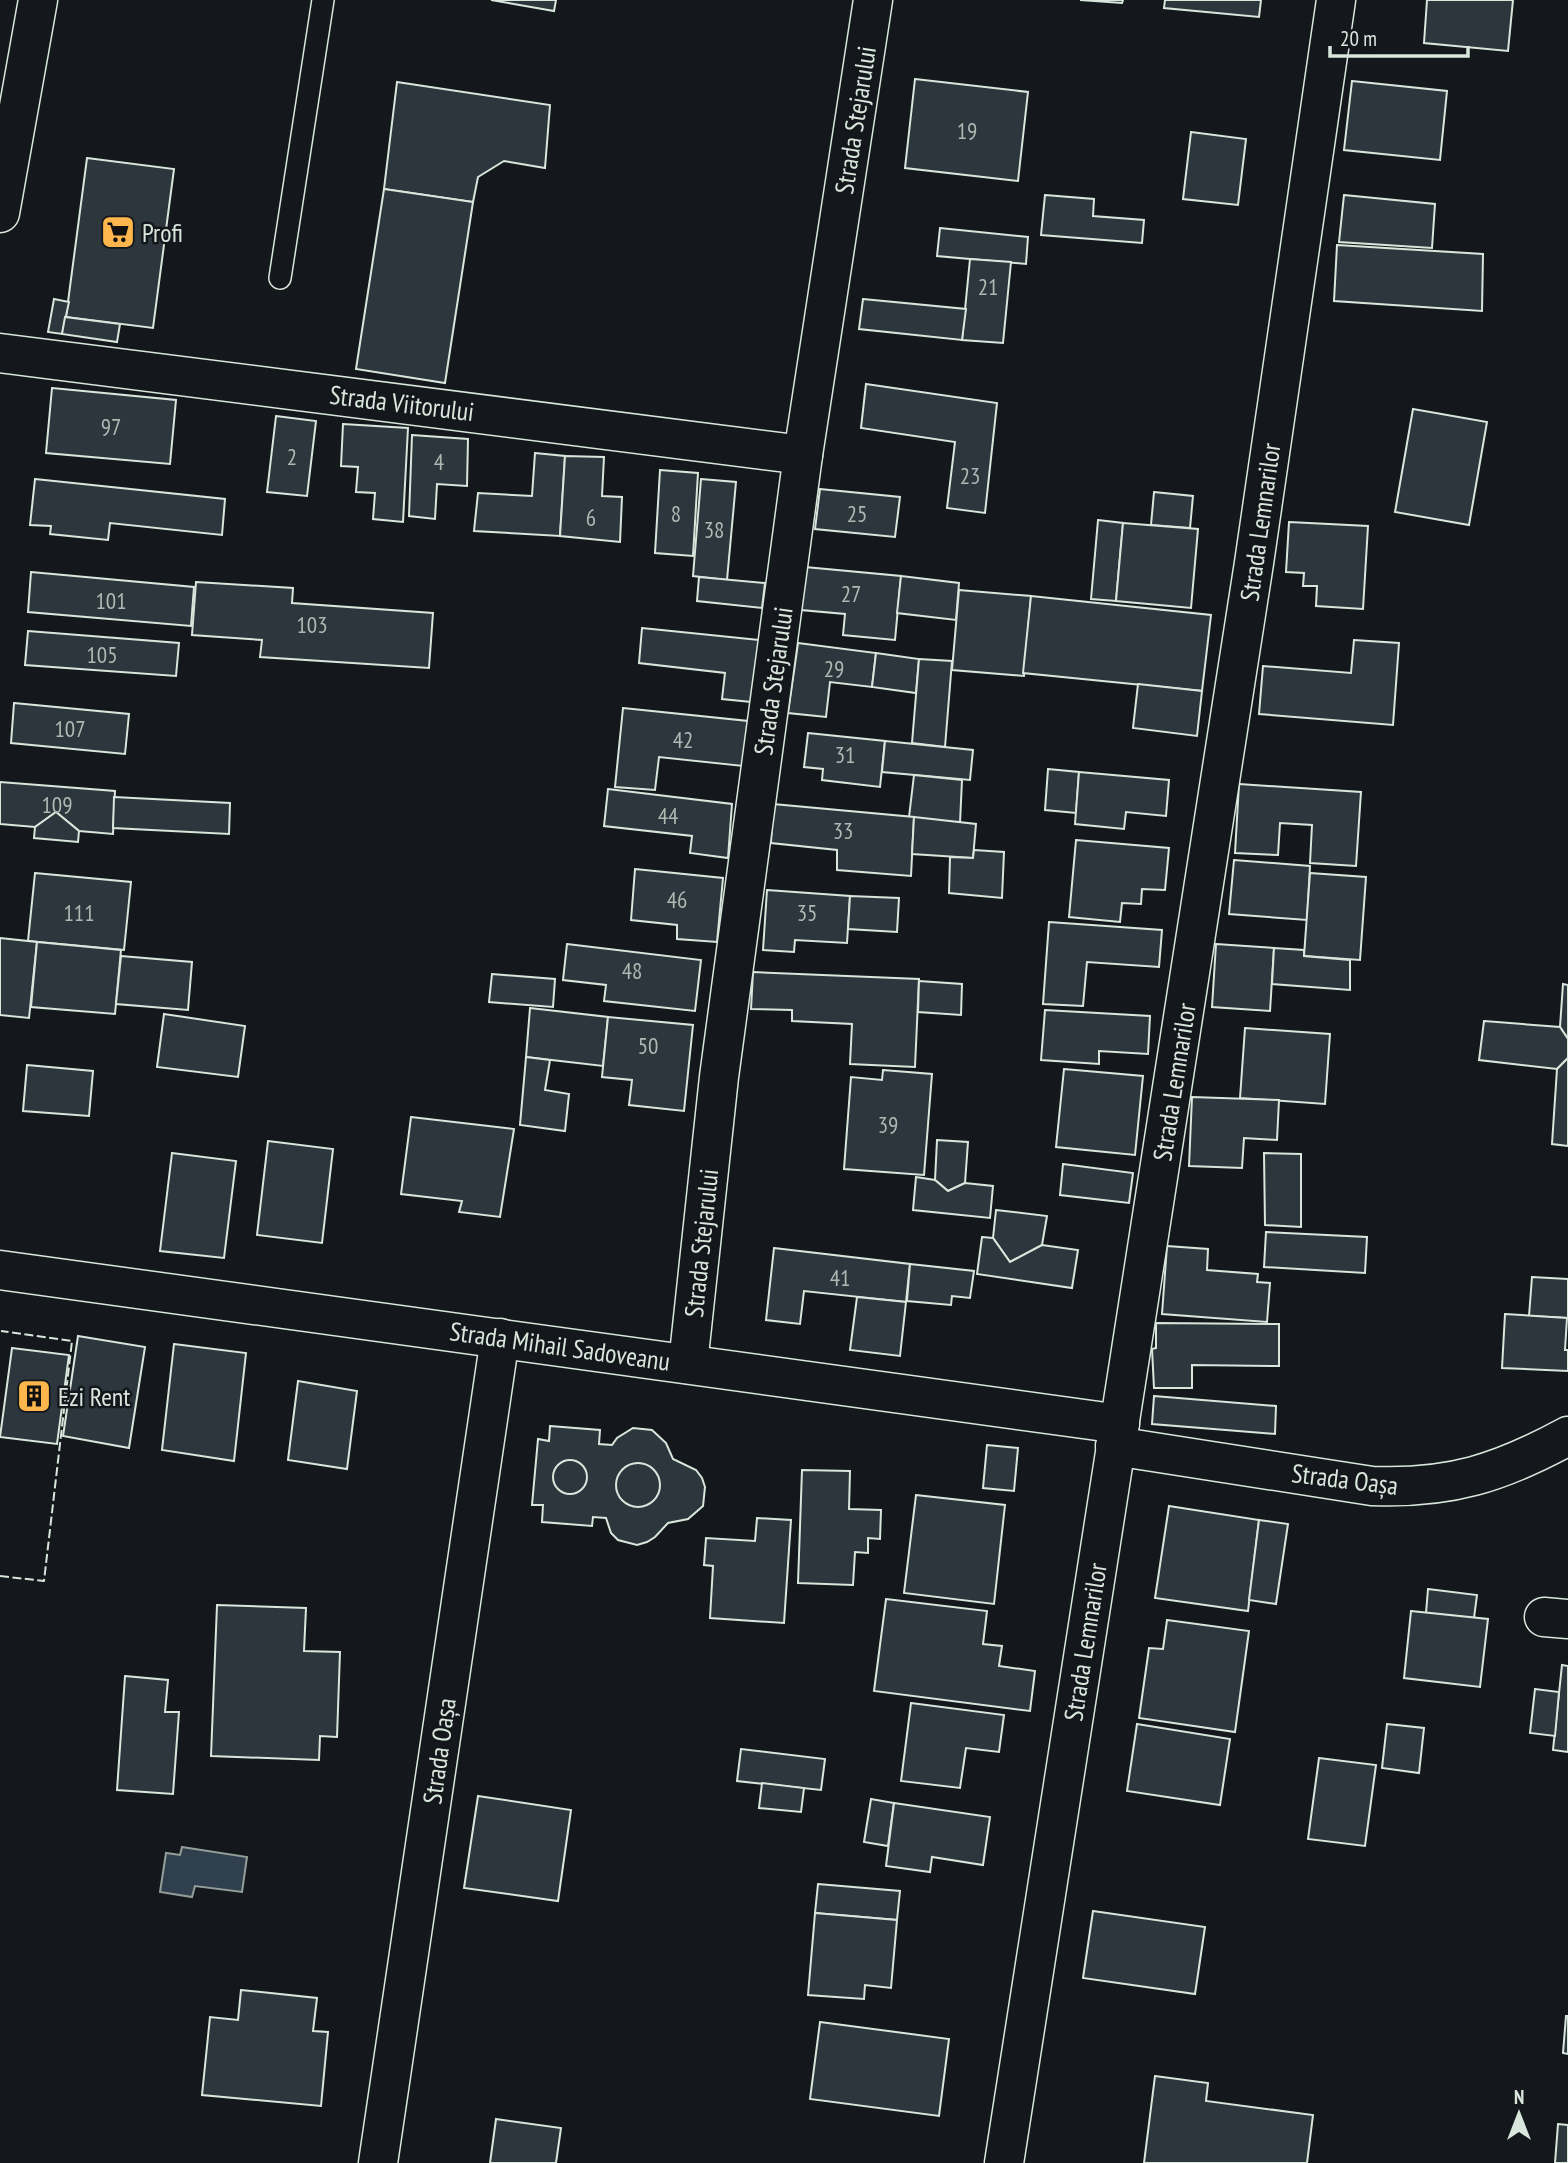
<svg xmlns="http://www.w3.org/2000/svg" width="1568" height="2163" font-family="'PT Sans Narrow',sans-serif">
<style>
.water{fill:#2f3f4d;stroke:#939e99;stroke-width:2}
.building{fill:#2c363c;stroke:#d8e6dc;stroke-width:2}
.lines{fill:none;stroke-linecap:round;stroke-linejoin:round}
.lane-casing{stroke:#d8e6dc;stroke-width:24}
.street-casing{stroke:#d8e6dc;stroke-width:41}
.primary-casing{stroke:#d8e6dc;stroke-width:41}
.lane{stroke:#14181c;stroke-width:21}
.street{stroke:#14181c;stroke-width:38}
.primary{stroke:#14181c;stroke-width:38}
.fence{stroke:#d8e6dc;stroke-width:2;stroke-dasharray:9 3.5;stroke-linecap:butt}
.labels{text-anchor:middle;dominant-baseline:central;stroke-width:5;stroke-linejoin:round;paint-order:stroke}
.number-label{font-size:23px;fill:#adbab4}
.street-label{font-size:26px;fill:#d8e6dc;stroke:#14181c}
.poi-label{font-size:26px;fill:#d8e6dc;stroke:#14181c;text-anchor:start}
</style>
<rect width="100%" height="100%" fill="#14181c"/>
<polygon class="water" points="182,1847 247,1857 242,1892 195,1886 192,1897 160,1892 166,1853 180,1855"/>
<g class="building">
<polygon points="491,0 556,0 554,11"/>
<polygon points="1080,0 1123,0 1122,3"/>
<polygon points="1165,0 1261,0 1259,17 1164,8"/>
<polygon points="1427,0 1513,0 1508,51 1424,43"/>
<polygon points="915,79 1028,92 1018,181 905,168"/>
<polygon points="1352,81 1447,91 1440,160 1344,150"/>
<polygon points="397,82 550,105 545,168 504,161 478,177 473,202 384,189"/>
<polygon points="1191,132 1246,139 1238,205 1183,199"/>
<polygon points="87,158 174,169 153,328 66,317"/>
<polygon points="384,189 473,202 445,383 356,369"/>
<polygon points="1045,195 1094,199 1093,216 1144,220 1142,243 1041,235"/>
<polygon points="1344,195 1435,204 1432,248 1339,242"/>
<polygon points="940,228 1028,237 1026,264 937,256"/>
<polygon points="1337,245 1483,254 1482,311 1334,301"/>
<polygon points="970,259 1011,262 1003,343 962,340"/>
<polygon points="54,299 69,302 62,334 48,332"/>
<polygon points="863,299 966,309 962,340 859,329"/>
<polygon points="65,317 120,324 117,342 62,334"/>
<polygon points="866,384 997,403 985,513 947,508 955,442 861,428"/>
<polygon points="52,388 176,400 170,464 46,453"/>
<polygon points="1413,409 1487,422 1469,525 1395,512"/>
<polygon points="276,416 316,421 307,496 267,492"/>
<polygon points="343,424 408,428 403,522 373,519 375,493 356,492 358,467 341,466"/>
<polygon points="412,435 468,439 467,486 437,484 435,519 409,516"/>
<polygon points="535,453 565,456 560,536 474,531 478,493 532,496"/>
<polygon points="565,456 604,457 602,496 622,497 620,542 560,536"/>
<polygon points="660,470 698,473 693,556 655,553"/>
<polygon points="35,479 225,499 222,535 110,523 108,540 50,534 51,526 30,525"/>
<polygon points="701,479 736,482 727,580 693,576"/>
<polygon points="820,489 900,497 895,537 815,529"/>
<polygon points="1154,492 1193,496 1190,528 1151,525"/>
<polygon points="1098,520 1123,523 1116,601 1091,599"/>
<polygon points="1289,522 1368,526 1363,609 1316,606 1317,586 1303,586 1304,573 1286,572"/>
<polygon points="1123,523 1198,529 1191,608 1116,601"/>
<polygon points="805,567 901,576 895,640 843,635 845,614 801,610"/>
<polygon points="31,572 194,587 191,626 28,612"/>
<polygon points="901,576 959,583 956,620 897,613"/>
<polygon points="699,577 765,583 762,608 697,601"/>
<polygon points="196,582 293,588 292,603 433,613 429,668 260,657 262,640 192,635"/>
<polygon points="959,590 1031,596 1024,676 952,670"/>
<polygon points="1031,596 1211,615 1202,691 1023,673"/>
<polygon points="642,628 768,641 761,703 722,699 725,673 639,663"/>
<polygon points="28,631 179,643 176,676 25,665"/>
<polygon points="1354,640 1399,643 1393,725 1259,714 1263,666 1351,673"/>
<polygon points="798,643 876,653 872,687 830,682 826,717 788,713"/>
<polygon points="876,653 919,659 916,693 872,687"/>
<polygon points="919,659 952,661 945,747 912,743"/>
<polygon points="1138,684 1202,691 1197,736 1133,728"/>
<polygon points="14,703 129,714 125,754 11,743"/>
<polygon points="623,708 748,721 743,766 659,757 655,790 615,787"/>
<polygon points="808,733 885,741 880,787 822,780 823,769 804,767"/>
<polygon points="885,741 973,750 970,780 882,772"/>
<polygon points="1048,769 1079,772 1076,813 1045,810"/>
<polygon points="1079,772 1169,780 1166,816 1126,812 1124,829 1075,824"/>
<polygon points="914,775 962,780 960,823 909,817"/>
<polygon points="0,782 115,791 113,834 79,831 56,812 35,827 0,824"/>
<polygon points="1239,784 1361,792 1356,866 1310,863 1312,825 1280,823 1278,855 1235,853"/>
<polygon points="608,789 732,804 728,858 690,853 692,836 604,826"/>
<polygon points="114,797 230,803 229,834 113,828"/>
<polygon points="773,804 914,817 911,876 837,870 837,850 771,843"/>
<polygon points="56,812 79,831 78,842 34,838 35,827"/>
<polygon points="914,817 976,824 973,858 912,854"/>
<polygon points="1076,840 1169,848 1165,890 1142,889 1141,904 1122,903 1120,922 1069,917"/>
<polygon points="974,850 1004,852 1002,898 949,893 950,857 973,858"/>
<polygon points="1234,860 1310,866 1307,920 1229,914"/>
<polygon points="635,869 723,878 717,942 677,939 677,925 631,920"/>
<polygon points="35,873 131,882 124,950 28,941"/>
<polygon points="1310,873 1366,877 1360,960 1304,956"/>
<polygon points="767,890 850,896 847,943 795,940 794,952 763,950"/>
<polygon points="850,896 899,898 897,932 848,929"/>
<polygon points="1049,922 1162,930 1159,967 1087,962 1083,1006 1043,1004"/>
<polygon points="0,938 37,942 29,1018 0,1015"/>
<polygon points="37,942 121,950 115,1014 31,1007"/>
<polygon points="567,944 701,960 695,1011 604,1001 606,985 563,980"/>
<polygon points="1216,944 1274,948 1270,1011 1212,1007"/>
<polygon points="1274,948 1304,950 1304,956 1350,960 1350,990 1272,984"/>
<polygon points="121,956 192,962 188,1010 116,1004"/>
<polygon points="753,972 919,979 915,1067 850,1064 852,1024 792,1021 792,1010 751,1009"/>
<polygon points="492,974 555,979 553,1007 489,1002"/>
<polygon points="919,981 962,984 961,1015 918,1012"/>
<polygon points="1563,984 1568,985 1568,1039 1560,1027"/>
<polygon points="530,1008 608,1017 603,1066 526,1057"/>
<polygon points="1045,1010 1150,1016 1148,1054 1099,1051 1099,1064 1041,1060"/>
<polygon points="164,1014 245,1026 238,1077 157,1067"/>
<polygon points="608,1017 693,1025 684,1111 629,1105 632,1080 602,1077"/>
<polygon points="1484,1021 1560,1027 1568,1039 1568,1058 1557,1069 1479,1060"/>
<polygon points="1245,1028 1330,1034 1325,1104 1240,1098"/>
<polygon points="526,1057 550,1060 545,1090 569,1094 565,1131 520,1125"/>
<polygon points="1568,1058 1568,1146 1552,1144 1557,1069"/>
<polygon points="27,1065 93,1071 89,1116 23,1111"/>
<polygon points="1064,1069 1143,1076 1135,1155 1056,1147"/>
<polygon points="883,1070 932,1074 924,1175 844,1169 851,1077 882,1080"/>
<polygon points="1192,1097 1279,1100 1277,1140 1244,1138 1242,1168 1189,1166"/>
<polygon points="411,1117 514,1129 500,1217 459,1212 462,1201 401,1194"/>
<polygon points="937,1140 968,1142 965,1183 948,1191 935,1180"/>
<polygon points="268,1141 333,1149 322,1243 257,1235"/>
<polygon points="172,1153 236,1161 224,1258 160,1251"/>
<polygon points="1264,1153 1301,1154 1301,1227 1265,1225"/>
<polygon points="1063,1164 1133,1173 1129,1203 1060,1195"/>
<polygon points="916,1177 935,1180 948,1191 965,1183 993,1186 990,1218 913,1210"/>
<polygon points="996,1210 1047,1216 1042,1245 1010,1262 993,1238"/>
<polygon points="1266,1232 1367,1237 1365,1273 1264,1267"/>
<polygon points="982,1237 993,1238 1010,1262 1042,1245 1078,1250 1072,1288 977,1274"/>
<polygon points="1167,1246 1208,1249 1207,1270 1258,1274 1257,1282 1270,1283 1267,1322 1162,1314"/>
<polygon points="774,1248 910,1264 906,1302 804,1291 800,1324 766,1320"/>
<polygon points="910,1264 974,1271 970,1298 952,1296 951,1305 907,1301"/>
<polygon points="1532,1277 1568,1279 1568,1318 1529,1316"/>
<polygon points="857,1297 906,1302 900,1356 850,1350"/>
<polygon points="1505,1314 1567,1318 1565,1350 1568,1350 1568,1371 1502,1368"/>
<polygon points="1156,1323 1279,1324 1279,1366 1192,1365 1192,1388 1154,1388 1152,1349 1156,1348"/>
<polygon points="78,1336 145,1347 129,1448 63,1436"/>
<polygon points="174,1344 246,1353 234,1461 162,1450"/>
<polygon points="12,1348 69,1355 57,1444 0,1437"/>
<polygon points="298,1381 357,1391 347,1469 288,1460"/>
<polygon points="1154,1396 1276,1406 1275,1434 1152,1424"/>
<polygon points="550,1426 600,1430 599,1444 612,1445 617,1438 633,1428 652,1430 666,1443 673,1459 696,1470 702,1478 705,1487 703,1506 688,1519 668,1523 655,1537 647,1542 637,1545 618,1540 611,1533 606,1518 593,1517 592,1526 542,1522 543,1505 532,1505 538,1439 549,1441"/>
<polygon points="987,1445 1018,1448 1014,1491 983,1488"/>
<circle cx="570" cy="1477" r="17"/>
<circle cx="638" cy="1485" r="22"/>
<polygon points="802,1470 850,1471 849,1509 881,1510 880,1539 868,1538 868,1553 855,1552 853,1585 798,1583"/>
<polygon points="916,1495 1005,1505 994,1604 904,1593"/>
<polygon points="1169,1506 1259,1520 1248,1611 1155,1598"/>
<polygon points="757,1518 791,1520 784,1623 710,1618 713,1566 704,1565 706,1538 755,1541"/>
<polygon points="1259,1520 1288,1524 1276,1604 1249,1600"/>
<polygon points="1428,1589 1477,1595 1474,1618 1426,1613"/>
<polygon points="886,1599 987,1611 983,1644 1002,1646 999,1666 1035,1671 1030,1711 874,1691"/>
<polygon points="217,1605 306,1608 304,1651 340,1652 337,1737 320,1736 319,1760 211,1756"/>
<polygon points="1411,1611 1488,1619 1480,1687 1404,1678"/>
<polygon points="1167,1620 1249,1631 1235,1732 1139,1718 1149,1648 1163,1649"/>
<polygon points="1562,1665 1568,1666 1568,1752 1553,1750"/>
<polygon points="125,1676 168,1680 165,1712 179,1712 173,1794 117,1790"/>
<polygon points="1535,1689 1559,1692 1555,1736 1530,1733"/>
<polygon points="911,1703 1004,1715 999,1752 966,1748 960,1788 901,1781"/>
<polygon points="1137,1724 1230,1739 1220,1805 1127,1791"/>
<polygon points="1387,1724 1424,1728 1419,1773 1382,1768"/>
<polygon points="741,1749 825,1759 821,1790 737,1781"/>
<polygon points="1319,1758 1376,1765 1365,1846 1308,1839"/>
<polygon points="762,1783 804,1788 801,1812 759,1808"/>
<polygon points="478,1796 571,1810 558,1901 464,1888"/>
<polygon points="871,1799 894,1803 888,1846 864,1842"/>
<polygon points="894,1803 990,1817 983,1865 932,1857 930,1872 886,1866"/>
<polygon points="818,1884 900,1891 897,1920 815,1913"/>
<polygon points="1093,1911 1205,1927 1195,1994 1083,1978"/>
<polygon points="815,1913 897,1920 891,1988 865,1985 864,1999 808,1995"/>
<polygon points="241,1990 317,1998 313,2031 328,2032 321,2106 202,2095 210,2017 238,2020"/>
<polygon points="1566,2016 1568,2016 1568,2054 1563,2053"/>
<polygon points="820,2022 949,2039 939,2116 810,2099"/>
<polygon points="1155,2076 1208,2083 1206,2101 1313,2115 1307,2163 1144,2163"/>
<polygon points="496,2119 561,2128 556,2163 490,2163"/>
<polygon points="1558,2124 1568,2125 1568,2163 1555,2163"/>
</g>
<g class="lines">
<g class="lane-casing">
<polyline id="lane" points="280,278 323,0"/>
</g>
<g class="street-casing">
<g id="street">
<polyline points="0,353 803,455"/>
<polyline points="0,1270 1120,1424"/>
<polyline points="688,1364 719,1077 803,455 873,0"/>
<path d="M1115,1446L1372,1486C1450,1489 1500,1473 1568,1436"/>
<polyline points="1544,1617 1568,1619"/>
<polyline points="378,2163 500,1338"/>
<polyline points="1004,2163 1254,563 1336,0"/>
</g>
</g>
<g class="primary-casing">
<polyline id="primary" points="0,213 38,0"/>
</g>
<use href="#lane" class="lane"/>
<use href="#street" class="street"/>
<use href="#primary" class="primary"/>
<polyline class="fence" points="0,1576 44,1581 72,1341 1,1331"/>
</g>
<defs>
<g id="supermarket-square" transform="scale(1.75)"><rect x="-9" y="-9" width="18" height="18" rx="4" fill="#ffb74d" stroke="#14181c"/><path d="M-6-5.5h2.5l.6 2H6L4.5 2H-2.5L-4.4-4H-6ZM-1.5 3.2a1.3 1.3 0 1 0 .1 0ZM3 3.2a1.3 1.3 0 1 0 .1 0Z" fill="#111"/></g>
<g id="building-square" transform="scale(1.75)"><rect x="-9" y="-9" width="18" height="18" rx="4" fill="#ffb74d" stroke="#14181c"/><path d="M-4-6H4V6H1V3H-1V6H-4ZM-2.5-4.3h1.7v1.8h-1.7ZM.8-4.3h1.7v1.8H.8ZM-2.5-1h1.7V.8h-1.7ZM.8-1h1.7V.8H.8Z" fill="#111"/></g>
</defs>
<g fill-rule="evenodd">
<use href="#supermarket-square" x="118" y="232"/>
<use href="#building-square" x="34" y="1396"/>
</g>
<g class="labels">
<g class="number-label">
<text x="967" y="130">19</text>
<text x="988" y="286">21</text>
<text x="111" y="426">97</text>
<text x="292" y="456">2</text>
<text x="439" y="461">4</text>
<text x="970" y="475">23</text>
<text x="676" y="513">8</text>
<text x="857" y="513">25</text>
<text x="591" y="517">6</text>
<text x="714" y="529">38</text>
<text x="851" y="593">27</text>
<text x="111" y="600">101</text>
<text x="312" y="624">103</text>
<text x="102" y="654">105</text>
<text x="834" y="668">29</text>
<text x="70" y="728">107</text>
<text x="683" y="739">42</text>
<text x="845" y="754">31</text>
<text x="57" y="804">109</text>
<text x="668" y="815">44</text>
<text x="843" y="830">33</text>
<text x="677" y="899">46</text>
<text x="79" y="912">111</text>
<text x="807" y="912">35</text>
<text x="632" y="970">48</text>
<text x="648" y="1045">50</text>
<text x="888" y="1124">39</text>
<text x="840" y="1277">41</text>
</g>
<g class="street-label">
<text transform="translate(855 120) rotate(-81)">Strada Stejarului</text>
<text transform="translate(402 403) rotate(7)">Strada Viitorului</text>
<text transform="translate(1260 522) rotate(-82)">Strada Lemnarilor</text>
<text transform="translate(773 681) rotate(-82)">Strada Stejarului</text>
<text transform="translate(1174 1082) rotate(-81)">Strada Lemnarilor</text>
<text transform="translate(701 1243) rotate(-84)">Strada Stejarului</text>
<text transform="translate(560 1346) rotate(8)">Strada Mihail Sadoveanu</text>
<text transform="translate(1345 1479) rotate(7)">Strada Oașa</text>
<text transform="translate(1085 1642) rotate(-81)">Strada Lemnarilor</text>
<text transform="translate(439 1751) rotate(-82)">Strada Oașa</text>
</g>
<g class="poi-label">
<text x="142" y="232">Profi</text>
<text x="58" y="1396">Ezi Rent</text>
</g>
</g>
<g transform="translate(1519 2114)" stroke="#14181c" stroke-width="5" paint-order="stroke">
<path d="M0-5L12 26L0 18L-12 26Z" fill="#d8e6dc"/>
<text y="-10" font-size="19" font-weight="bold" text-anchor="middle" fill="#d8e6dc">N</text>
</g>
<path d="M1330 46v10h138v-10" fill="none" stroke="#d8e6dc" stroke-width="3.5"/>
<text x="1340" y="46" font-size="21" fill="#d8e6dc" stroke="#14181c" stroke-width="5" paint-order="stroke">20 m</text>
</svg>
